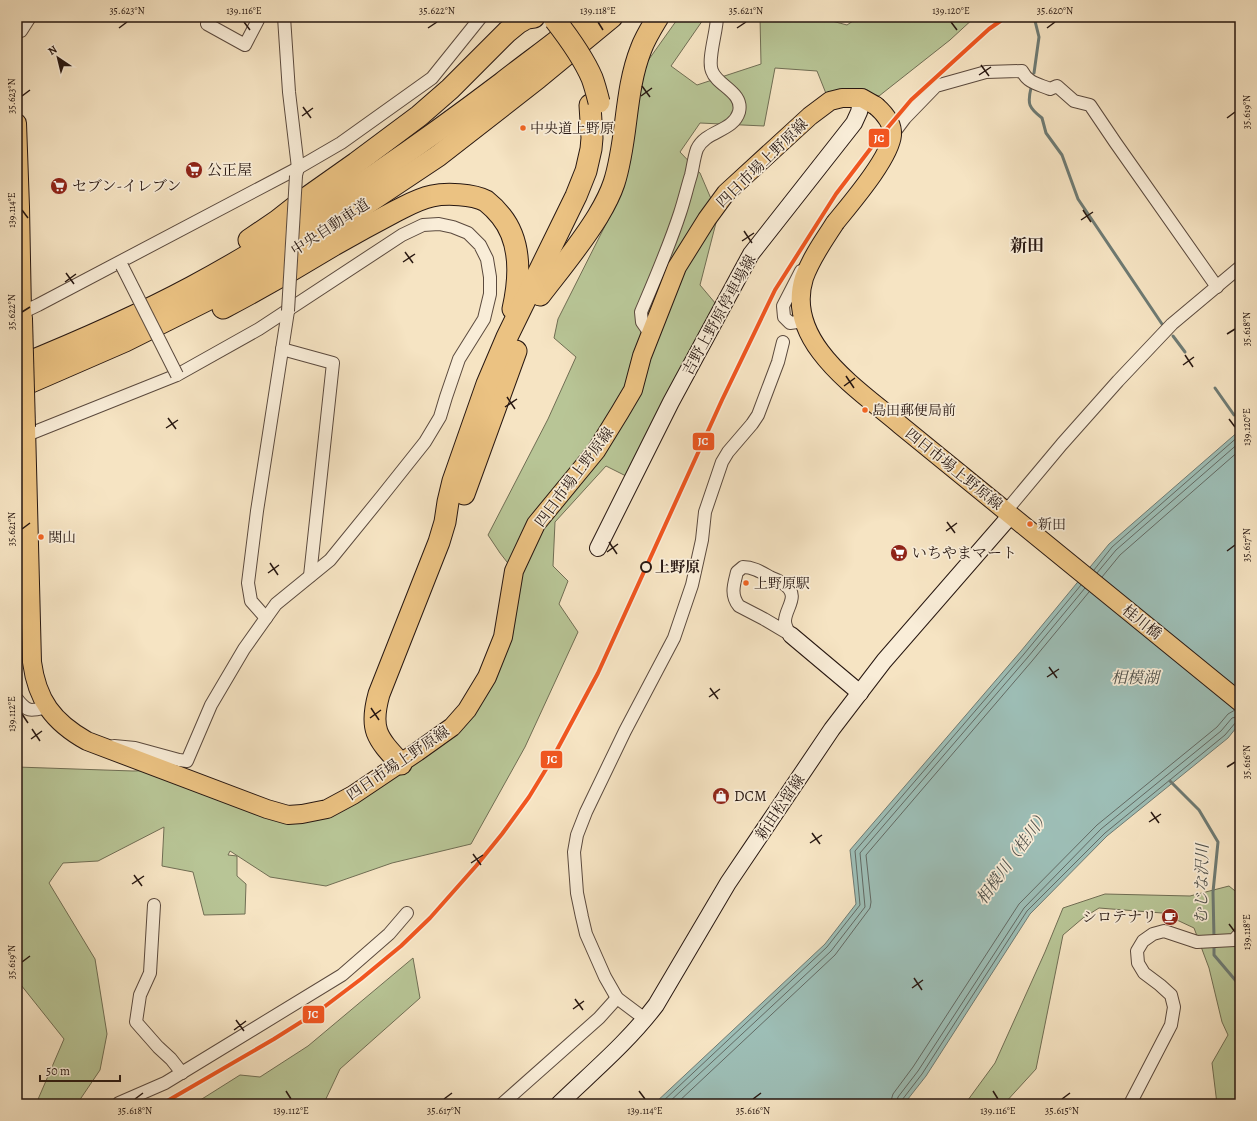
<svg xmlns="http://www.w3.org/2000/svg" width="1257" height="1121" font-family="Alegreya,'Noto Serif JP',serif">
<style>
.green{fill:#b8c596;stroke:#706e54}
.water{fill:#9dbeb6;stroke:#6e7b74}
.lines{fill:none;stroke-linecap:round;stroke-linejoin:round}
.shore{stroke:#626a64;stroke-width:1}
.stream{stroke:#6e7b74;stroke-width:3}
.street-casing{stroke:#5b4a3e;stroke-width:14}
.secondary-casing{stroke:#271711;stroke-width:18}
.primary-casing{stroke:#271711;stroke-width:20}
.highway-casing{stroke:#271711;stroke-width:23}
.street{stroke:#f9edd8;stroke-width:12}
.secondary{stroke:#f9edd8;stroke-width:16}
.primary{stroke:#ebc282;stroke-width:18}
.highway{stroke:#ebc282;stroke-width:21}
.street-bridge-casing{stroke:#5b4a3e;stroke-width:14;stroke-linecap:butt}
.primary-bridge-casing{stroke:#271711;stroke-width:20;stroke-linecap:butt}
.highway-bridge-casing{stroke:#271711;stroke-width:23;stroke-linecap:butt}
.street-bridge{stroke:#f9edd8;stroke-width:12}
.primary-bridge{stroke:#ebc282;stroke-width:18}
.highway-bridge{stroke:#ebc282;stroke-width:21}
.rail-1-casing{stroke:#f9edd8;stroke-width:7}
.rail-1{stroke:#f15620;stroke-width:4}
.ticks{fill:none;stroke:#271711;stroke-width:1.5}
.bus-dot{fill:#f26522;stroke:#f9edd8;stroke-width:1.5}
.stop-dot{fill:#f9edd8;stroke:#271711;stroke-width:2}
.labels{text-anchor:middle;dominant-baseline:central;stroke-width:3.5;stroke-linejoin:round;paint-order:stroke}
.bus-label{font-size:14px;fill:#271711;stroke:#f9edd8;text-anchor:start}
.street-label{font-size:15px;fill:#271711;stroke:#f9edd8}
.poi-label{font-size:15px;fill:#271711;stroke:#f9edd8;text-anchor:start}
.stop-label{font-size:15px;font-weight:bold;fill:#271711;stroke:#f9edd8;text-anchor:start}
.water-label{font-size:16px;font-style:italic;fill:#50514b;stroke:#f9edd8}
.quarter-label{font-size:17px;font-weight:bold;fill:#271711;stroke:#f9edd8}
.line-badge{stroke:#f9edd8;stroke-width:1.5}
.badge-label{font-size:11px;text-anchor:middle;font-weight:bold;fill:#fff}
.neatline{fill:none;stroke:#271711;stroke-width:1.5}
.ticks-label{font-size:10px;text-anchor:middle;fill:#271711}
</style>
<rect width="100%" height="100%" fill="#f6e4c3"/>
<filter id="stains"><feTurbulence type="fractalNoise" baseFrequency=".005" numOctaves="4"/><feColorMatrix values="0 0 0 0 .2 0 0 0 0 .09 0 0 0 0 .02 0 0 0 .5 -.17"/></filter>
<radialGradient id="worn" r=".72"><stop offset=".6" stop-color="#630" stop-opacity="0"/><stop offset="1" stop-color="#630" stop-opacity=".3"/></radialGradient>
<g class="green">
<polygon points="679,17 705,17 671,66 697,85 761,64 760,17 817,17 847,25 859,17 975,17 950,40 879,96 859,90 827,96 817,71 775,68 764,126 700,123 680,152 700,173 718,215 700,285 721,310 632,479 606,466 555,522 553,566 568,581 559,604 578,632 525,747 471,844 392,863 326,886 270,877 230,851 228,855 237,856 237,876 246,884 245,914 204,915 193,872 162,866 164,827 98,861 63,863 49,883 95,959 107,1034 100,1070 77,1104 36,1104 64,1039 17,980 17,767 133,771 163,770 302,814 417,752 487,677 514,571 500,553 488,535 548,419 576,357 554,338 558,319 610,216 647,62"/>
<polygon points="1229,886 1240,895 1240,1104 1217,1104 1212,1063 1228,1035 1222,1022 1209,968 1194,928 1162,913 1099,908 1083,918 1063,935 1036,1069 1004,1104 965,1104 995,1063 1045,952 1063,908 1105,894 1190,896"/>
<polygon points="413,958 420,998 340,1069 324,1103 280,1104 273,1102 268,1104 194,1104 240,1075 260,1077 308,1046"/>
</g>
<polygon class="water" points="1240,430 1240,723 1228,738 1107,836 1030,914 926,1076 904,1104 654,1104 825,944 856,904 850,850 1021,651 1109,544"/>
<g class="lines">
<g class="shore">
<polyline points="1094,570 1112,547 1240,435"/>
<polyline points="1097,573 1116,550 1240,442"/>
<polyline points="1102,577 1120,555 1240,450"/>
<polyline points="660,1104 827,947 860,905 855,851 1024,654 1081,585"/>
<polyline points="667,1104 831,951 865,907 860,853 1028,657 1085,588"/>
<polyline points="676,1104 835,955 870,908 871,902 866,855 1032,661 1089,592"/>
<polyline points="890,1104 893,1094 913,1067 1019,904 1097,825 1217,727 1228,714 1235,710"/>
<polyline points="896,1104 898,1097 918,1071 1024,908 1101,829 1221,731 1232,718 1240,716"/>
<polyline points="902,1104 902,1100 922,1074 1027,911 1105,833 1225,735 1236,722 1240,721"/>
</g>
<g class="stream">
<polyline points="1034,17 1039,37 1034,73"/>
<path d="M1031,88C1027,104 1029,108 1042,118L1046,133L1062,155L1078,199L1162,324"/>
<polyline points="1173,336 1185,352"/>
<polyline points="1215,388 1234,415"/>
<polyline points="1170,781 1199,810 1218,842 1213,892 1214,938"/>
<polyline points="1214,943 1214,955 1236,981 1240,990"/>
</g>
<g class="street-casing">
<g id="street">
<polyline points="211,17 207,24 245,45 258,20 257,17"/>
<polyline points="284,17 289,92 298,168 296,175"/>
<polyline points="17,32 21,31 30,17"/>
<path d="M890,138L905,118L936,86L986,72L1022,71C1028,83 1038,84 1050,89L1057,86L1074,101L1090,105L1115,142L1217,287"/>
<polyline points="801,271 783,306 784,317 790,323 804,321"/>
<polyline points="17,315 38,305 298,168 341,143 432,78 481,17"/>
<path d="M651,335L642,322L641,312C655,279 669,247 680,213C684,201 687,188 691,175C693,167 694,157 697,149C706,130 733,132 739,112C744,92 717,86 712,71C707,60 717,31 717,17"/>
<polyline points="282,349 333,363 310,576"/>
<polyline points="17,439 177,375 259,329 402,235 423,225 439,224 453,227 468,233 480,245 487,259 490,277 490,294 484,319 459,359 446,397 440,417 425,442 382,496 330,560 276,604 266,618 244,649 211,705 187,761 179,760 135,748 114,746"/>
<polyline points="1006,511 1062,444 1118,381 1172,324 1240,267"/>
<path d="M743,567C753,567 761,572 770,577C774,579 780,581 784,584C801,596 785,608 785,621C785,627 788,631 791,635L764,619L739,606C730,595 734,584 737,572Z"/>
<polyline points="266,618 251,601 248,583 257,511 288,311"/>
<path d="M17,699C28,713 31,711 47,707"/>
<polyline points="154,905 150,973 140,995 136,1022 158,1047 171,1059 182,1073"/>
<polyline points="645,1019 617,998 605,977 586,934 582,917 577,893 574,852 577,835 586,812 625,731 674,638 692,585 702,540 705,512 722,462 728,452 752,424 758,415 778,362 783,342"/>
<polyline points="119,1104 119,1103 165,1083 342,975 389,934 407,913"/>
<polyline points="502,1104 599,1018 617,998"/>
<polyline points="1130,1104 1171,1025 1174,1007 1171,995 1160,985 1144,973 1138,963 1137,951 1143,941 1153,934 1164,931 1197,942 1234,940 1240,933"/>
</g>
</g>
<g class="secondary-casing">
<g id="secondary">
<polyline points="598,548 671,402 751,254 854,123 859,112 862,98"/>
<polyline points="791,635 860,693"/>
<path d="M559,1104C592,1072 628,1042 656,1005L728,883L832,729L884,661L1011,515"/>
</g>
</g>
<g class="primary-casing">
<g id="primary">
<polyline points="17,123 20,207 22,312 23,319"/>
<path d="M835,223C824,240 811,258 804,278C784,342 858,389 899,424L1240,702"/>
<path d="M26,427L32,662C37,700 53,722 87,741L267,809L288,815L302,814L327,809L353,795L417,752L452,727L467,710L487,677L503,637L514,571L536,524L596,451L620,412L633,390L642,356L677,267L707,219L726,193L810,116L830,101L842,98H862L876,106"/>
</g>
</g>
<g class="highway-casing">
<g id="highway">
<polyline points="249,240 277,221 305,199 356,163 419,116 450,89 507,32 518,23 527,18 534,17"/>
<path d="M540,295C560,269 581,244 598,216C604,206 610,195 614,183C628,140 624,92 641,49C645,38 652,27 658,17"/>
<path d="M223,308C261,288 298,267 334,245C355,233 375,222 396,211C408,205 418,199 432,196C446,193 473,194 486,201C491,205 497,211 501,216C522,242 520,278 513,309"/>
<path d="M17,367C76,343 136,317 192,287C301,228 403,158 502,83C530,61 560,40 587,17"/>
<polyline points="17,388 125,341 221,293 278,260 357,210 438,156 538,78 612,17"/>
<polyline points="464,494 516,351"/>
<path d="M401,764C377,738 369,730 379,694L439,542L445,522L448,502L453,481L487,384L507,337L576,196L586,171L591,149L592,138L590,105"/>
</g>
</g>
<use href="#street" class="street"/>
<use href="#secondary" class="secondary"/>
<use href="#primary" class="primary"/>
<use href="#highway" class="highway"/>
<g class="street-bridge-casing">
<g id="street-bridge">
<polyline points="122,266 177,375"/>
<polyline points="288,311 296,176"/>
</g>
</g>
<g class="primary-bridge-casing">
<g id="primary-bridge">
<path d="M835,223C851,203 890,158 892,135C893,123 884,113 876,106"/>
<polyline points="23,319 26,427"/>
</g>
</g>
<g class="highway-bridge-casing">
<path id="highway-bridge" d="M555,20C569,38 583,57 592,78C595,86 597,94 599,102"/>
</g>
<use href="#street-bridge" class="street-bridge"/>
<use href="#primary-bridge" class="primary-bridge"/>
<use href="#highway-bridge" class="highway-bridge"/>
<g class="rail-1-casing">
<polyline id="rail-1" points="162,1104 274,1039 320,1010 361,979 401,946 430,918 476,866 502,834 529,797 551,761 598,673 722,400 775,290 836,194 874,144 911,100 989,29 1006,17"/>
</g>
<use href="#rail-1" class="rail-1"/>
</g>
<path class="ticks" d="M244,22L250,30M598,22L603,30M951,22L957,30M119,28L127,22M428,28L437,22M737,28L746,22M1047,28L1055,22M981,65L989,76M979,75L991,67M642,86L650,97M22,96L30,90M641,96L652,88M303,107L311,118M302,116L313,108M1227,118L1235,112M22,210L28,218M1083,210L1091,222M1081,220L1093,212M744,231L752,243M742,241L754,233M405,252L413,263M403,262L415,254M66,273L74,284M65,282L76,274M22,312L30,307M1227,334L1235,329M1185,355L1193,367M1183,365L1194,357M846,376L854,388M844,386L855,378M507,397L515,409M505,407L517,399M168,418L176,429M1229,419L1235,427M166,428L178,420M947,522L955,533M22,529L30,523M946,531L957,523M609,542L617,554M1227,551L1235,545M607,552L618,544M270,563L278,575M268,573L279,565M1049,667L1057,678M1047,677L1059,669M710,688L718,699M709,697L720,689M371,708L379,720M22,714L28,723M370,718L381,710M32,729L40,741M31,739L42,731M1227,767L1235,762M1151,812L1159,823M1149,822L1161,814M812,833L820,844M810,843L822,835M473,854L481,865M471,863L483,855M134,875L142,886M132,884L144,876M1229,924L1235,932M22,962L30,956M914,978L922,990M912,988L923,980M575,999L583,1010M573,1009L584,1001M236,1020L244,1031M234,1030L246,1021M286,1091L291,1099M639,1091L645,1099M993,1091L998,1099M135,1099L143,1093M444,1099L452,1093M753,1099L761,1093M1062,1099L1070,1093"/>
<defs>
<g id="supermarket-disc" transform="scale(0.9)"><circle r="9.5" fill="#8f2418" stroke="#f9edd8"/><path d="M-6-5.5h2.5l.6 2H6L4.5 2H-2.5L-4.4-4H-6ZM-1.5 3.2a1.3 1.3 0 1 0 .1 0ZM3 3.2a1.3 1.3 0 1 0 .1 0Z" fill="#fff"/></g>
<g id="shop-disc" transform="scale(0.9)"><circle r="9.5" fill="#8f2418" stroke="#f9edd8"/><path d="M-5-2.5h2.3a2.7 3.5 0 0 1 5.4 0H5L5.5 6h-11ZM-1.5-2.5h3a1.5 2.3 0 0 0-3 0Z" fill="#fff"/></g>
<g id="cafe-disc" transform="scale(0.9)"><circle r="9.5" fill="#8f2418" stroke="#f9edd8"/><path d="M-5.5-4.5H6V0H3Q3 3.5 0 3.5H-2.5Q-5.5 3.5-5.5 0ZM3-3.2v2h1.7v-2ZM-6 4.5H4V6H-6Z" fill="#fff"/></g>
</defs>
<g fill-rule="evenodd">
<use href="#supermarket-disc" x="194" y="170"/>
<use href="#supermarket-disc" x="59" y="186"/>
<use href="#supermarket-disc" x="899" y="553"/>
<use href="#shop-disc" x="721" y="796"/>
<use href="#cafe-disc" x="1170" y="917"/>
</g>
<g class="bus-dot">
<circle cx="523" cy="128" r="3.5"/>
<circle cx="865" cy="410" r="3.5"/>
<circle cx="1030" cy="524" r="3.5"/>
<circle cx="41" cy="537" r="3.5"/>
<circle cx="746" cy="583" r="3.5"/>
</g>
<circle class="stop-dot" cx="646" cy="567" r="5"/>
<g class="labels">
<g class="bus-label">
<text x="530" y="128">中央道上野原</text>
<text x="872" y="410">島田郵便局前</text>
<text x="1038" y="524">新田</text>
<text x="48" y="537">関山</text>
<text x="754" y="583">上野原駅</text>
</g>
<g class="street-label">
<text transform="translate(762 163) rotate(-44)">四日市場上野原線</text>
<text transform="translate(330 227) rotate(-33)">中央自動車道</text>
<text transform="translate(719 315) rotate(-61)">吉野上野原停車場線</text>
<text transform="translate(954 469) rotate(39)">四日市場上野原線</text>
<text transform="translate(574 477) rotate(-53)">四日市場上野原線</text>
<text transform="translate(1142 622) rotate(39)">桂川橋</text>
<text transform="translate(398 763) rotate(-34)">四日市場上野原線</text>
<text transform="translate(780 807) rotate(-56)">新田松留線</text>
</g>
<g class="poi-label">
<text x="207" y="170">公正屋</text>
<text x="72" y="186">セブン-イレブン</text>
<text x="912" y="553">いちやまマート</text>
<text x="734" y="796">DCM</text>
<text x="1157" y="917" text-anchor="end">シロテナリ</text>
</g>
<g class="stop-label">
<text x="655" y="567">上野原</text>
</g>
<g class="water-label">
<text x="1135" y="678">相模湖</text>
<text transform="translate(1013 857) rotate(-54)">相模川（桂川）</text>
<text transform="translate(1202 884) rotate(-89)">むじな沢川</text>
</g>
<g class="quarter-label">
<text x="1027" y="245">新田</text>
</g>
</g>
<g class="line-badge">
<rect x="868" y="128" width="22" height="20" rx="4" fill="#f15620"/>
<rect x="692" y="432" width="23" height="19" rx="4" fill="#f15620"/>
<rect x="540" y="750" width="23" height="19" rx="4" fill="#f15620"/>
<rect x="302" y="1005" width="23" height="19" rx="4" fill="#f15620"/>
</g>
<g class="badge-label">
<text x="879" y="142">JC</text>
<text x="703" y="445">JC</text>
<text x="552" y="763">JC</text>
<text x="313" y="1018">JC</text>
</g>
<rect width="1257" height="1121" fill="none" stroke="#f6e4c3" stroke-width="44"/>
<g transform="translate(58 58) rotate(325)" stroke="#f9edd8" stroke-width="3" paint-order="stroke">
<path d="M0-3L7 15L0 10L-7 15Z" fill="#271711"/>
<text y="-6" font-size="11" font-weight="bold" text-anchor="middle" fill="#271711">N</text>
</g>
<path d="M40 1075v6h80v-6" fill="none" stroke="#271711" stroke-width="2"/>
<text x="46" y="1075" font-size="12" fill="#271711" stroke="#f9edd8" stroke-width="3" paint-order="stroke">50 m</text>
<rect x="22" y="22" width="1213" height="1077" class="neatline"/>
<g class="ticks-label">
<text x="127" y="14">35.623°N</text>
<text x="244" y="14">139.116°E</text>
<text x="437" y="14">35.622°N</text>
<text x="598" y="14">139.118°E</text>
<text x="746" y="14">35.621°N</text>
<text x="951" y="14">139.120°E</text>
<text x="1055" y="14">35.620°N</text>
<text transform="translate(11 96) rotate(-90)" y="4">35.623°N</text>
<text transform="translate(1246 112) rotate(-90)" y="4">35.619°N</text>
<text transform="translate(11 210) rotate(-90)" y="4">139.114°E</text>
<text transform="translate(11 312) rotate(-90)" y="4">35.622°N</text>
<text transform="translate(1246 329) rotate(-90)" y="4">35.618°N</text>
<text transform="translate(1246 427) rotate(-90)" y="4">139.120°E</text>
<text transform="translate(11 529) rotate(-90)" y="4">35.621°N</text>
<text transform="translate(1246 545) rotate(-90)" y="4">35.617°N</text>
<text transform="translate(11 714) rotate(-90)" y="4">139.112°E</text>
<text transform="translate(1246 762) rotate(-90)" y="4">35.616°N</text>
<text transform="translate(1246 932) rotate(-90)" y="4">139.118°E</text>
<text transform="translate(11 962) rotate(-90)" y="4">35.619°N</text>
<text x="135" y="1114">35.618°N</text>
<text x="291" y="1114">139.112°E</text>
<text x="444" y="1114">35.617°N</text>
<text x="645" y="1114">139.114°E</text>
<text x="753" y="1114">35.616°N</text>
<text x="998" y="1114">139.116°E</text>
<text x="1062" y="1114">35.615°N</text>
</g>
<rect width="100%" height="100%" filter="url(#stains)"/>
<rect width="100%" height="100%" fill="url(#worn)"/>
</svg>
